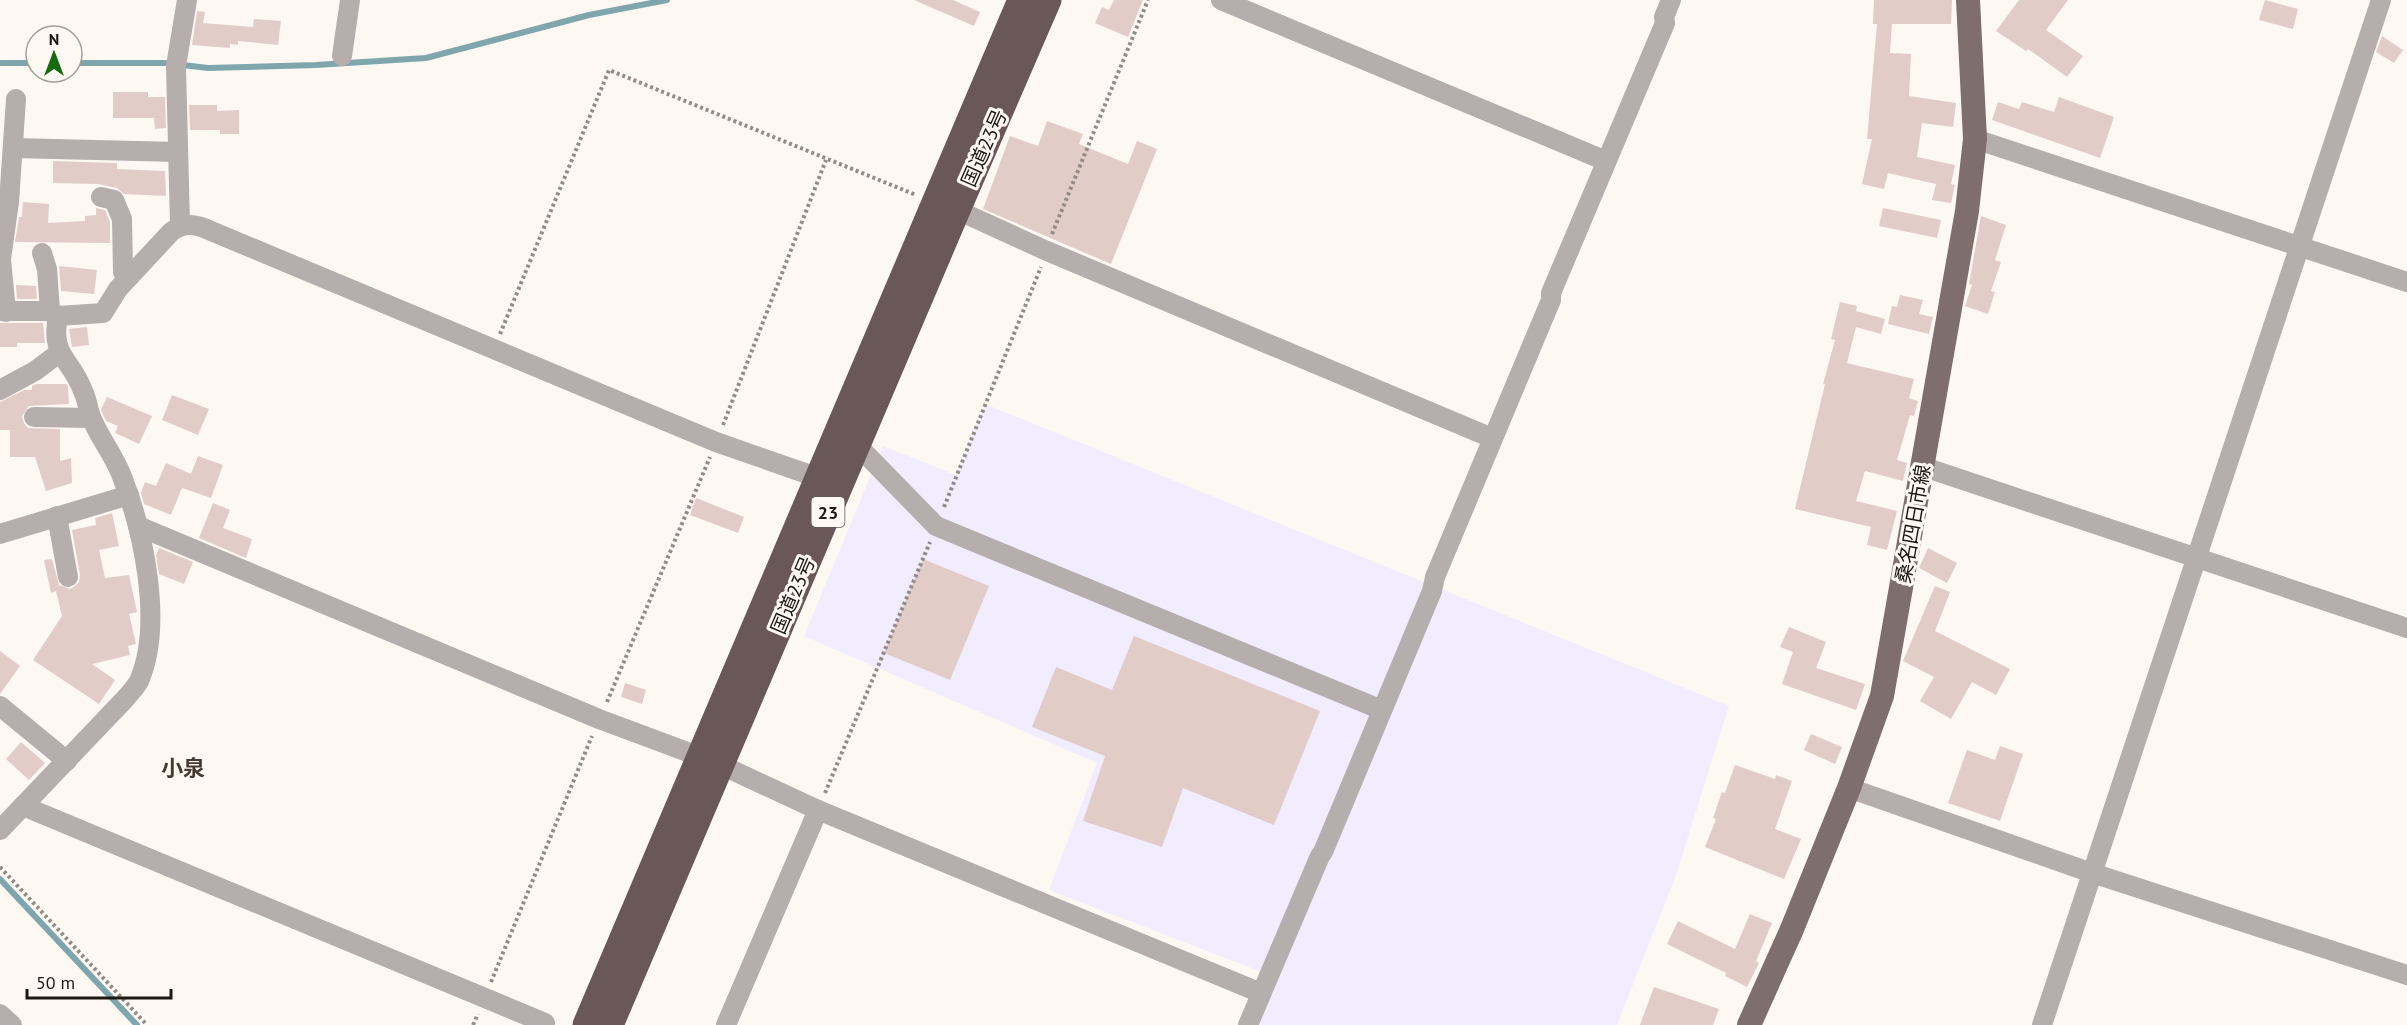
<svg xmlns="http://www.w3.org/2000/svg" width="2407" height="1025" font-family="'PT Sans','Noto Sans JP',sans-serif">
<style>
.industrial{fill:#f1ecfe}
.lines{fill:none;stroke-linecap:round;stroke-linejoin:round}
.stream{stroke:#7fa5ad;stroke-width:6}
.building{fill:#e1ccc8}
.path{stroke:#928c88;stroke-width:4;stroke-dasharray:3 3;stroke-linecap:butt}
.minor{stroke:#b6adad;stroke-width:20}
.major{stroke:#7e6e6e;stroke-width:24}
.highway{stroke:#6a5758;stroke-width:27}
.labels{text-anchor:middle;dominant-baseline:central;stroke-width:6;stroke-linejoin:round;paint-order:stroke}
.shield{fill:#fef8f3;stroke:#605b57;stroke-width:1.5}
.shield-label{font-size:18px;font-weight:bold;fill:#1d1814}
.street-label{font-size:20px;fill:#1d1814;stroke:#fef8f3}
.quarter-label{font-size:22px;font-weight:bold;fill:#463a30;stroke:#fef8f3}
</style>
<rect width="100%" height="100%" fill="#fef8f3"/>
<polygon class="industrial" points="985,404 1729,706 1676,875 1617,1025 1260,1025 1272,976 1049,890 1097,763 804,636 883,446 956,475"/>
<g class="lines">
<g class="stream">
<polyline points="0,63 36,63"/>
<polyline points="72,63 166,63"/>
<polyline points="183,65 208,68 316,65 426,58 589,15 667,0"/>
<polyline points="0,879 137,1025"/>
</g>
</g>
<g class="building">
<polygon points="914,0 953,0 980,12 974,26"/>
<polygon points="1114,0 1143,0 1128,37 1095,23 1102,7 1109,10"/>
<polygon points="1874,0 1952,0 1951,24 1892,24 1890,53 1911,54 1909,96 1956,103 1953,127 1922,123 1917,157 1955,165 1951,184 1955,185 1951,203 1932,200 1936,184 1888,173 1884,189 1862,184 1872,139 1867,139 1877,24 1873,24"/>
<polygon points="2019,0 2068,0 2046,30 2083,56 2067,77 2028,49 2026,51 1996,31"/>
<polygon points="2265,0 2298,9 2293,29 2259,20"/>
<polygon points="197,11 205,12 203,23 253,27 254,19 281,21 278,45 238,41 238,45 230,44 230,48 192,45"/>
<polygon points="2382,36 2403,50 2394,63 2376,52"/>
<polygon points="113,92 148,92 148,97 165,97 166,128 155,129 154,118 113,118"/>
<polygon points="2059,97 2114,117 2100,158 1992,120 1998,102 2019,109 2022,102 2054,112"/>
<polygon points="189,105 217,105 217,111 239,110 239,134 220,134 220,130 190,130"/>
<polygon points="1047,121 1083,134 1079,144 1128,164 1137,141 1157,149 1111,264 983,209 1010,136 1038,146"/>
<polygon points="53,161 117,163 117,169 165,171 166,196 124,194 117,188 98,184 53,183"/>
<polygon points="23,202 49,204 48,223 85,221 85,216 96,215 96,208 105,210 110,222 110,243 15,242 19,217 22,217"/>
<polygon points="1883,208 1941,220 1937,238 1879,226"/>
<polygon points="1981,216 2006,225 1995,260 2001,262 1991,291 1995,292 1988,314 1965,306 1972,285 1969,284"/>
<polygon points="59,266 97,270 94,294 61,291"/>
<polygon points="16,285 36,286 37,299 17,299"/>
<polygon points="1900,295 1923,300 1919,314 1933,317 1929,334 1888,324 1892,306 1897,307"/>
<polygon points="1840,302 1857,306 1856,311 1885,319 1881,334 1856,327 1847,363 1914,379 1909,398 1918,401 1914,416 1910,415 1897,460 1907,463 1903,481 1865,471 1856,501 1897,511 1887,550 1867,545 1871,527 1795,509 1825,384 1823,384 1835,340 1831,339"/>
<polygon points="0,323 43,323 45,343 17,343 17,347 0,347"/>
<polygon points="87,327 89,345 72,347 69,329"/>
<polygon points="36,384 67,384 68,387 69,404 29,406 22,416 24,423 28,428 60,429 60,461 71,458 72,483 46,491 35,457 10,457 10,430 0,430 0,402 24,390 32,390 32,386"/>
<polygon points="172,395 209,409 198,435 162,420"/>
<polygon points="107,397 152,416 139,444 115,433 118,426 106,421 101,410"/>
<polygon points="198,456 223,465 211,498 182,488 171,515 144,504 141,493 145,482 156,486 166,463 191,474"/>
<polygon points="696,498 744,517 738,533 690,515"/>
<polygon points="213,503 230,510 223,528 252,539 246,558 199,538"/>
<polygon points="112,513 119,546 99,550 105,578 129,575 137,612 129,614 136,644 128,646 130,655 92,664 115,680 99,704 33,660 62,616 56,591 51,593 44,560 52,559 59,585 70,589 75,586 79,582 80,575 72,530 96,525 95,518"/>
<polygon points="159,548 193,562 184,584 159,574 156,555"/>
<polygon points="1928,548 1957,563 1947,583 1919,568"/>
<polygon points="923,559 989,586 950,680 884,653"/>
<polygon points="1935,586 1950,592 1935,631 2010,669 1996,695 1972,682 1951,719 1920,701 1934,677 1903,661"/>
<polygon points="1789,627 1826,642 1816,668 1865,684 1856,710 1782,684 1793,652 1780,647"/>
<polygon points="1134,636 1320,711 1274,825 1183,788 1162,847 1083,821 1105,756 1032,727 1056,667 1112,690"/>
<polygon points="0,651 20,666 0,694"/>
<polygon points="625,683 646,690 642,704 621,697"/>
<polygon points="1811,734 1842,747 1835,764 1804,750"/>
<polygon points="21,742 45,763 29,780 6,759"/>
<polygon points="2000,746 2023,754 2000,821 1948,803 1967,750 1995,760"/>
<polygon points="1735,765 1775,779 1776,775 1792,781 1775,829 1801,839 1784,879 1705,847 1716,819 1713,818 1722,792 1725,793"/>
<polygon points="1750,914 1772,923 1756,961 1759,963 1747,987 1725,976 1726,973 1667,944 1678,921 1735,949"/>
<polygon points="1654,987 1719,1009 1713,1025 1640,1025"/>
</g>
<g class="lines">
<g class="path">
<polyline points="1052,234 1148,0"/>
<polyline points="500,334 609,70 916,195"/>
<polyline points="723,425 826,160"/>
<polyline points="944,507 1041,267"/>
<polyline points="607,702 710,457"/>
<polyline points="825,793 930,542"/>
<polyline points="0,867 147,1025"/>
<polyline points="491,982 592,736"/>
<polyline points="473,1025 478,1014"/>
</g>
<g class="minor">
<polyline points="1221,0 1606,161"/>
<polyline points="342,56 350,0"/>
<polyline points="1975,139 2407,282"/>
<polyline points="13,148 178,152"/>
<polyline points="101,197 114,200 122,219 123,272 128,278"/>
<polyline points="957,210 1047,251 1492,438"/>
<polyline points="180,225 176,66 187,0"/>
<polyline points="42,253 47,269 50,311"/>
<polyline points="0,311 50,311 58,316"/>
<polyline points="6,312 1,259 9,202 16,99"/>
<polyline points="0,390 35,371 59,353"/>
<polyline points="34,417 91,418"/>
<polyline points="857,445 936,526 1382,710"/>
<polyline points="1924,467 2407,628"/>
<polyline points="57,516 68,577"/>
<polyline points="138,526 599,719 701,757"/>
<polyline points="0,534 129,495"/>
<polyline points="0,706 67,761"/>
<polyline points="721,765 818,810 1261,993"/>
<polyline points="1849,788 2092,873 2407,975"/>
<polyline points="23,806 545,1023"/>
<path d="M0,830L125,699C130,693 136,687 139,681C164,624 143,529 121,474C113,454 99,437 91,417C88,409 87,399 83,391C71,358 50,357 58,316L103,313L118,289L171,232C182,224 191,223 204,228L716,442L819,478"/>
<polyline points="0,1014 12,1025"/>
<polyline points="726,1025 818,810"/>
<polyline points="1248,1025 1320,856 1323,852 1432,591 1435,577 1551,300 1551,293 1665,23 1664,17 1671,0"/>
<polyline points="2042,1025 2381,0"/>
</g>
<polyline class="major" points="1749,1025 1792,929 1849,788 1882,696 1967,211 1975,139 1968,0"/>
<g class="highway">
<polyline points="586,1025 1021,0"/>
<polyline points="610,1025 957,210 1048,0"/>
</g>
</g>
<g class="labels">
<rect class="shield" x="811.5" y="497" width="33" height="30" rx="4.5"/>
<g class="shield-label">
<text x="828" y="512">23</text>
</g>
<g class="street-label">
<text transform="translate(984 148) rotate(-66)">国道23号</text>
<text transform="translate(1913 524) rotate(-80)">桑名四日市線</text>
<text transform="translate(793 595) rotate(-67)">国道23号</text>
</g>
<g class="quarter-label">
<text x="183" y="768">小泉</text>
</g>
</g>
<g transform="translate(54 54)"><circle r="28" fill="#fef8f3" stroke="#a49e9a" stroke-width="1.5"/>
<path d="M0-4.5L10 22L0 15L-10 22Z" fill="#166a0f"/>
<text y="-9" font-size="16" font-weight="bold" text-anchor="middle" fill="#1d1814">N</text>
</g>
<path d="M27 989v9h144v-9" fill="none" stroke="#1d1814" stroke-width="3"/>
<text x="36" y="989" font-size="18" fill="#1d1814" stroke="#fef8f3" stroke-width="4.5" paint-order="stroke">50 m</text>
</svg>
